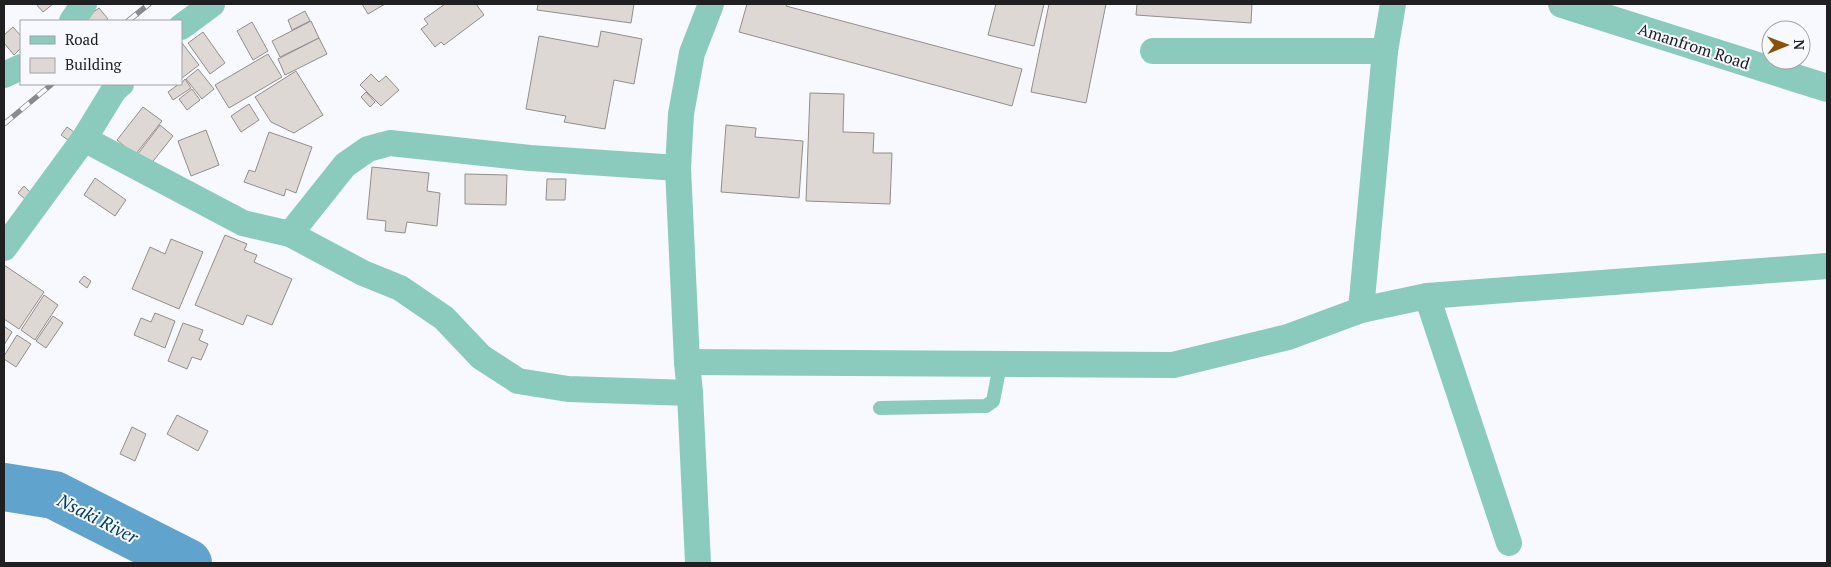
<svg xmlns="http://www.w3.org/2000/svg" width="1831" height="567" font-family="'PT Serif',serif">
<style>
.lines{fill:none;stroke-linecap:round;stroke-linejoin:round}
.river{stroke:#60a3cd;stroke-width:48}
.building{fill:#ded8d5;stroke:#938e8b}
.service{stroke:#8acbbe;stroke-width:14}
.minor{stroke:#8acbbe;stroke-width:26}
.tertiary{stroke:#8acbbe;stroke-width:28}
.rail-casing{stroke:#898a8e;stroke-width:5.5}
.rail{stroke:#f7f9ff;stroke-width:4;stroke-dasharray:11;stroke-linecap:butt}
.labels{text-anchor:middle;dominant-baseline:central;stroke-width:4;stroke-linejoin:round;paint-order:stroke}
.street-label{font-size:16px;fill:#202022;stroke:#f7f9ff}
.water-label{font-size:18px;font-style:italic;fill:#023c59;stroke:#f7f9ff}
</style>
<rect width="100%" height="100%" fill="#f7f9ff"/>
<g class="lines">
<polyline class="river" points="4,487 54,495 188,563"/>
</g>
<g class="building">
<polygon points="36,4 53,4 43,12"/>
<polygon points="362,4 385,4 368,14"/>
<polygon points="445,4 476,4 484,15 444,45 441,42 435,47 421,29 428,24 424,19"/>
<polygon points="538,4 634,4 631,23 537,10"/>
<polygon points="747,4 787,4 786,6 1022,69 1012,106 739,32"/>
<polygon points="996,4 1044,4 1034,46 988,35"/>
<polygon points="1049,4 1106,4 1086,103 1031,92"/>
<polygon points="1137,4 1252,4 1251,23 1136,15"/>
<polygon points="99,8 108,19 105,21 81,21"/>
<polygon points="305,11 310,21 292,30 288,20"/>
<polygon points="311,21 319,38 280,57 272,41"/>
<polygon points="252,22 268,51 253,60 237,31"/>
<polygon points="13,27 21,36 21,48 14,55 4,43 4,35"/>
<polygon points="601,31 642,39 634,84 614,80 605,129 564,122 566,116 526,109 539,36 598,47"/>
<polygon points="203,32 225,63 210,74 188,43"/>
<polygon points="319,38 327,54 285,75 278,59"/>
<polygon points="182,43 199,65 182,78 181,77"/>
<polygon points="268,54 282,77 229,108 215,85"/>
<polygon points="198,69 214,89 202,99 186,79"/>
<polygon points="296,71 323,115 294,133 271,122 255,97"/>
<polygon points="371,74 379,82 386,76 399,90 381,106 360,85"/>
<polygon points="185,79 191,88 173,100 168,92 179,84 181,84"/>
<polygon points="192,89 200,100 187,110 179,99"/>
<polygon points="366,92 375,102 370,107 361,97"/>
<polygon points="810,93 844,94 843,132 874,133 873,153 892,153 890,204 806,201"/>
<polygon points="249,104 259,120 241,132 231,116"/>
<polygon points="143,107 162,121 135,155 117,140"/>
<polygon points="160,125 173,136 150,165 137,155"/>
<polygon points="726,125 756,128 755,137 803,141 799,198 721,192"/>
<polygon points="67,127 74,132 68,140 61,135"/>
<polygon points="206,130 219,165 191,176 178,141"/>
<polygon points="269,132 312,147 296,193 286,189 284,196 244,182 249,170 255,172"/>
<polygon points="372,167 429,173 427,191 440,193 437,226 407,222 405,233 385,231 386,221 367,219"/>
<polygon points="465,174 507,175 506,205 465,204"/>
<polygon points="95,178 126,200 115,216 84,195"/>
<polygon points="547,179 566,179 565,200 546,200"/>
<polygon points="24,186 31,193 25,199 18,193"/>
<polygon points="225,235 247,244 244,250 257,255 254,262 292,279 272,325 247,315 243,325 195,305"/>
<polygon points="171,239 203,252 179,309 132,289 150,247 165,254"/>
<polygon points="4,265 44,292 19,329 4,319"/>
<polygon points="84,276 91,281 87,288 79,282"/>
<polygon points="44,295 58,305 35,340 21,330"/>
<polygon points="155,313 175,321 165,348 134,335 141,318 151,322"/>
<polygon points="53,316 63,323 46,348 36,341"/>
<polygon points="183,323 203,330 199,340 208,344 201,360 192,357 187,369 168,361"/>
<polygon points="4,326 12,332 4,345"/>
<polygon points="17,335 31,344 16,367 4,359 4,356"/>
<polygon points="177,415 208,431 198,451 167,434"/>
<polygon points="132,427 146,434 135,461 120,454"/>
</g>
<g class="lines">
<polyline class="service" points="880,408 986,406 993,401 1000,365"/>
<g class="minor">
<polyline points="72,21 84,4"/>
<polyline points="181,27 212,4"/>
<polyline points="1153,51 1385,51"/>
<polyline points="4,75 21,67"/>
<polyline points="84,139 243,223 290,234 363,273 400,288 444,318 481,357 518,381 568,389 690,393"/>
<polyline points="290,234 345,165 368,149 390,143 530,158 678,168"/>
<polyline points="4,248 84,139 114,90 121,84"/>
<polyline points="1427,296 1509,543"/>
<polyline points="1361,310 1385,51 1393,4"/>
<polyline points="687,362 1173,365 1288,337 1361,310 1427,296 1827,266"/>
<polyline points="698,563 690,393 687,362 678,168 681,114 692,53 711,4"/>
</g>
<polyline class="tertiary" points="1562,4 1827,88"/>
<g class="rail-casing">
<g id="rail">
<polyline points="128,21 149,4"/>
<polyline points="4,124 52,84"/>
</g>
</g>
<use href="#rail" class="rail"/>
</g>
<g class="labels">
<g class="street-label">
<text transform="translate(1694 46) rotate(18)">Amanfrom Road</text>
</g>
<g class="water-label">
<text transform="translate(98 518) rotate(27)">Nsaki River</text>
</g>
</g>
<rect width="1831" height="567" fill="none" stroke="#202022" stroke-width="10"/>
<rect x="20" y="20" width="162" height="65" fill="#f7f9ff" stroke="#a1a2a7"/>
<rect x="30" y="36" width="25" height="8" fill="#8acbbe" stroke="#a1a2a7"/>
<text x="65" y="45" font-size="15" fill="#202022">Road</text>
<rect x="30" y="58" width="25" height="15" fill="#ded8d5" stroke="#a1a2a7"/>
<text x="65" y="70" font-size="15" fill="#202022">Building</text>
<g transform="translate(1786 45) rotate(89)"><circle r="24" fill="#f7f9ff" stroke="#a1a2a7"/>
<path d="M0-4L9 19L0 12L-9 19Z" fill="#8a5207"/>
<text y="-8" font-size="14" font-weight="bold" text-anchor="middle" fill="#202022">N</text>
</g>
</svg>
